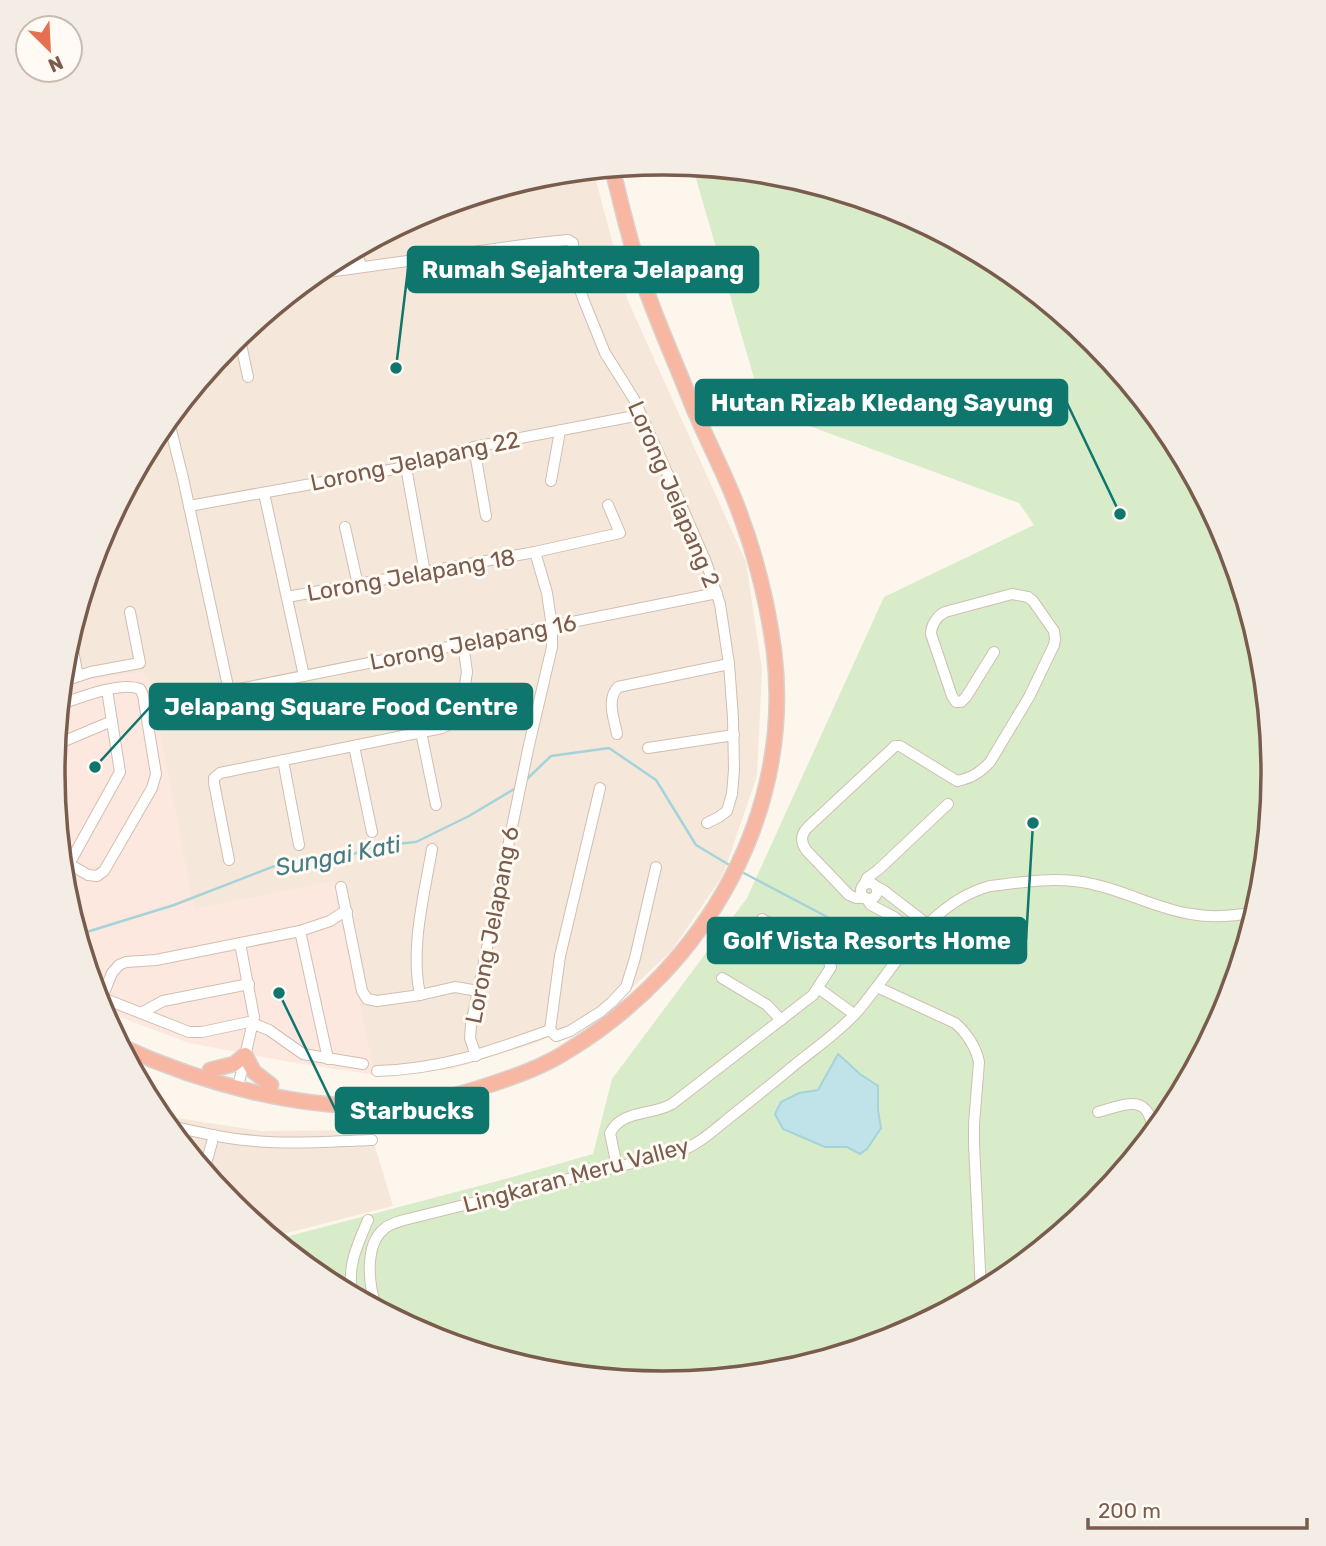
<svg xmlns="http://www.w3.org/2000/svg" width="1326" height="1546" font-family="Rubik,sans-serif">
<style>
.residential{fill:#f5e8da}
.commercial{fill:#fde8e0}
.green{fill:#d8ecc9}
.water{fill:#bfe3e8;stroke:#a5d3da;stroke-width:2}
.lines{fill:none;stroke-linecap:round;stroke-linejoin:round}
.stream{stroke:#a5d3da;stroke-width:2.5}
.minor-casing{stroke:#d1beb0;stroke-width:12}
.highway-casing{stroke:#dad1cd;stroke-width:17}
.minor{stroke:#fff;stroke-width:10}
.highway{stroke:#f7b7a3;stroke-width:14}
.labels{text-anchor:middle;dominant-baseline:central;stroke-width:6;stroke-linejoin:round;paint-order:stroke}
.street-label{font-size:23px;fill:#7a5c4d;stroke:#fffaf3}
.water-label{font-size:24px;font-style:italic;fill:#437c86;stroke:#fffaf3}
.rim{fill:none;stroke:#7a5c4d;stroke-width:3.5}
.leader{fill:none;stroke:#0f766e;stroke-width:2.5}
.callout-dot{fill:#0f766e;stroke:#fffaf3;stroke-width:2.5}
.callout{fill:#0f766e;stroke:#0f766e;stroke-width:2.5}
.callout-label{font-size:24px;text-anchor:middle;font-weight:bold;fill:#fff}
</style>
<rect width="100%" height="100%" fill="#fdf6ec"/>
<g class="residential">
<polygon points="593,169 628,301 746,562 762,670 757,776 723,875 672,950 609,1010 538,1042 452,1069 375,1075 194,909 87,680 61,691 64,653 99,539 156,433 232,341 324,265 430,209 544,174"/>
<polygon points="154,1110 177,1118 261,1131 370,1130 393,1206 271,1237 231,1204"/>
</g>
<polygon class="commercial" points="143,672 150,680 194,909 333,881 375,1075 296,1063 189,1043 101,1010 64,892 53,773 61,691 87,680"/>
<polygon class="green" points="692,165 782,174 897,209 1003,266 1095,342 1171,434 1227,540 1262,654 1273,773 1262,892 1227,1007 1170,1113 1094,1205 1002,1281 896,1337 782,1372 663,1383 544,1372 429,1337 323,1280 274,1240 505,1179 593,1154 612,1079 747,898 884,597 1034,525 1019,503 763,409"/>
<polygon class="water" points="838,1054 860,1074 878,1086 878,1110 881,1128 867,1149 860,1154 847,1147 825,1147 783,1129 775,1114 781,1102 799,1093 818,1090"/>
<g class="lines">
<g class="stream">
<polyline points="527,779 551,756 609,748 656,780 696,845 731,866"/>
<polyline points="740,871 852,930"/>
<polyline points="77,935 174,905 285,862 337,860 375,846 416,842 469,816 516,788"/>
</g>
<g class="minor-casing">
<g id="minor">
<polyline points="525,180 551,175"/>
<polyline points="356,248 361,267"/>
<polyline points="313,274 538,243 568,240 573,243 575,275 584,301 605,353 634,399 661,459 706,562 720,604 729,664 733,718 734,770 732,794 727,811 719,817 707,823"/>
<polyline points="239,335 248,377"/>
<polyline points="168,418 183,478 229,691 717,593"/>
<polyline points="474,447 486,516"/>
<polyline points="406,467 425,573"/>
<polyline points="551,481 560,431"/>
<polyline points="264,493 304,676"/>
<polyline points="189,506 406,467 474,447 640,415"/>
<polyline points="345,527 358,585"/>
<polyline points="535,552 620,533 608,505"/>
<polyline points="287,597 535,552 547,593 552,627 552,647 529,745 471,1025 470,1038 476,1056"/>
<polyline points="70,636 78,676"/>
<polyline points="61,682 91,672 140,663 130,612"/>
<path d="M59,705C78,698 121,681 140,689L143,695L156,774L152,788L104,871L97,876L88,875L69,864"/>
<polyline points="421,732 436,805"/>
<path d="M617,734C614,718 606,700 618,687L729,664"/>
<polyline points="55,745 112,721"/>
<polyline points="354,746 372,832"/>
<polyline points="648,748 734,735"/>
<polyline points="283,760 299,845"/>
<polyline points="229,860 214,783 214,778 220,773 442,728 455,721 461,710 467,672 463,644"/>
<polyline points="62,872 69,864 120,772 107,690"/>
<circle cx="869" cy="891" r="8"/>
<polyline points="864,885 867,878 878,870 948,804"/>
<polyline points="341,887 362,991 367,999 377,1001 420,995 455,987 478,991"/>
<polyline points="877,887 883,890 927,924"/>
<path d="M865,898H856L849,895L806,850C800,841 801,834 808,827L895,746H900L957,781C971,778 980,773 990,762L1029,697L1054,645L1055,639L1054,631L1033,601L1028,597L1012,594L945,612C937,616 931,625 931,634L952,696L956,702H961L966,697L994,652"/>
<polyline points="866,898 871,905 894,917 918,935"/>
<polyline points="300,931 328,1059"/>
<polyline points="722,978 767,1005 781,1020"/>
<path d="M877,987L955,1023C966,1032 976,1047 979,1062L974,1124V1144L981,1292"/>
<polyline points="818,988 854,1014"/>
<polyline points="95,995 189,1032 202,1032 249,1022 269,1030 303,1054 363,1064"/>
<path d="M420,995C410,948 424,896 432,849"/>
<polyline points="102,998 112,973 119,965 126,962 156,960 300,931 330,921 342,913 347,912"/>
<polyline points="141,1013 163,1001 249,984"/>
<polyline points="550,1030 560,956 600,788"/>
<polyline points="550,1030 556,1036 570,1031 600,1012 612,1002 626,987 635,958 656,867"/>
<path d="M377,1071C442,1069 489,1052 550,1030"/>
<polyline points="238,1087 254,1017 240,943"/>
<path d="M1098,1112C1111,1109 1136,1097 1146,1110C1151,1116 1152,1125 1155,1131"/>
<path d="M166,1125C189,1130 213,1136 236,1139C281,1145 327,1142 372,1140"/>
<path d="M617,1167L610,1133C623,1109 651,1116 672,1104L813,995L831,967L826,955L762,919"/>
<polyline points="204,1171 214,1135"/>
<path d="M353,1296C346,1269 357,1245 368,1220"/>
<path d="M378,1310C368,1288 364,1245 384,1229C389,1224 397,1222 404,1220L677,1152C698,1146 716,1128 734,1114C753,1099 773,1083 792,1067C814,1049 838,1033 857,1012C896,966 928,903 990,886C1024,882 1058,876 1092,884C1126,891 1157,909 1191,914C1212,918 1235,916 1256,912"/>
</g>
</g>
<g class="highway-casing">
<g id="highway">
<path d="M120,1046C203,1084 305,1112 396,1105C427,1103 459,1095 489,1085C516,1076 545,1066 569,1050C706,966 794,813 774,651C767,598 753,545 733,496C720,464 704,434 691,402C676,364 659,326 645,287C631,248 622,208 612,167"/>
<polyline points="210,1070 234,1064 245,1055 254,1072 271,1085"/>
</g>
</g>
<use href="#minor" class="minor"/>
<use href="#highway" class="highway"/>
</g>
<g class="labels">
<g class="street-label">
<text transform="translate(415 461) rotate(-12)">Lorong Jelapang 22</text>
<text transform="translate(674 494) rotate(67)">Lorong Jelapang 2</text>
<text transform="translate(411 575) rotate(-10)">Lorong Jelapang 18</text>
<text transform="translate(473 642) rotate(-11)">Lorong Jelapang 16</text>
<text transform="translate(492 925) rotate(-79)">Lorong Jelapang 6</text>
<text transform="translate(576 1175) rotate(-15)">Lingkaran Meru Valley</text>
</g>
<g class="water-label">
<text transform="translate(338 856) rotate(-11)">Sungai Kati</text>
</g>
</g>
<path d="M0 0H1326V1546H0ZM65 773a598 598 0 1 1 1196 0a598 598 0 1 1-1196 0Z" fill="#f4ede6" fill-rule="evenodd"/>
<path class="rim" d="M65 773a598 598 0 1 1 1196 0a598 598 0 1 1-1196 0Z"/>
<path class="leader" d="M396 368L408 269M1120 514L1067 403M95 767L150 707M1033 823L1026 940M279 993L336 1111"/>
<g class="callout-dot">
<circle cx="396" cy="368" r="7"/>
<circle cx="1120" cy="514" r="7"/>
<circle cx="95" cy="767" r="7"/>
<circle cx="1033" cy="823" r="7"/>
<circle cx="279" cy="993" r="7"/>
</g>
<g class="callout">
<rect x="408" y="247" width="350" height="45" rx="7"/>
<rect x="696" y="380" width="371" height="45" rx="7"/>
<rect x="150" y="684" width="382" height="45" rx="7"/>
<rect x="708" y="918" width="318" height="45" rx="7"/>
<rect x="336" y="1088" width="152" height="45" rx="7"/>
</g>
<g class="callout-label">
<text x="583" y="278">Rumah Sejahtera Jelapang</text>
<text x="882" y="411">Hutan Rizab Kledang Sayung</text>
<text x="341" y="715">Jelapang Square Food Centre</text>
<text x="867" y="949">Golf Vista Resorts Home</text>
<text x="412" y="1119">Starbucks</text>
</g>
<g transform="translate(49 49) rotate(156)"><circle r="33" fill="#fffaf3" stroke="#cabbb1" stroke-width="2"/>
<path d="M0-5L12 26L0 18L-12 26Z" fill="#e76f51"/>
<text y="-10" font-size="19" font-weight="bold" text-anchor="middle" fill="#7a5c4d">N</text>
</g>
<path d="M1088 1518v10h219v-10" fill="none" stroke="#7a5c4d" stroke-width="3.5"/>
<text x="1098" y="1518" font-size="21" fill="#7a5c4d" stroke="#fffaf3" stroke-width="5" paint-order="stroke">200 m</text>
</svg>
